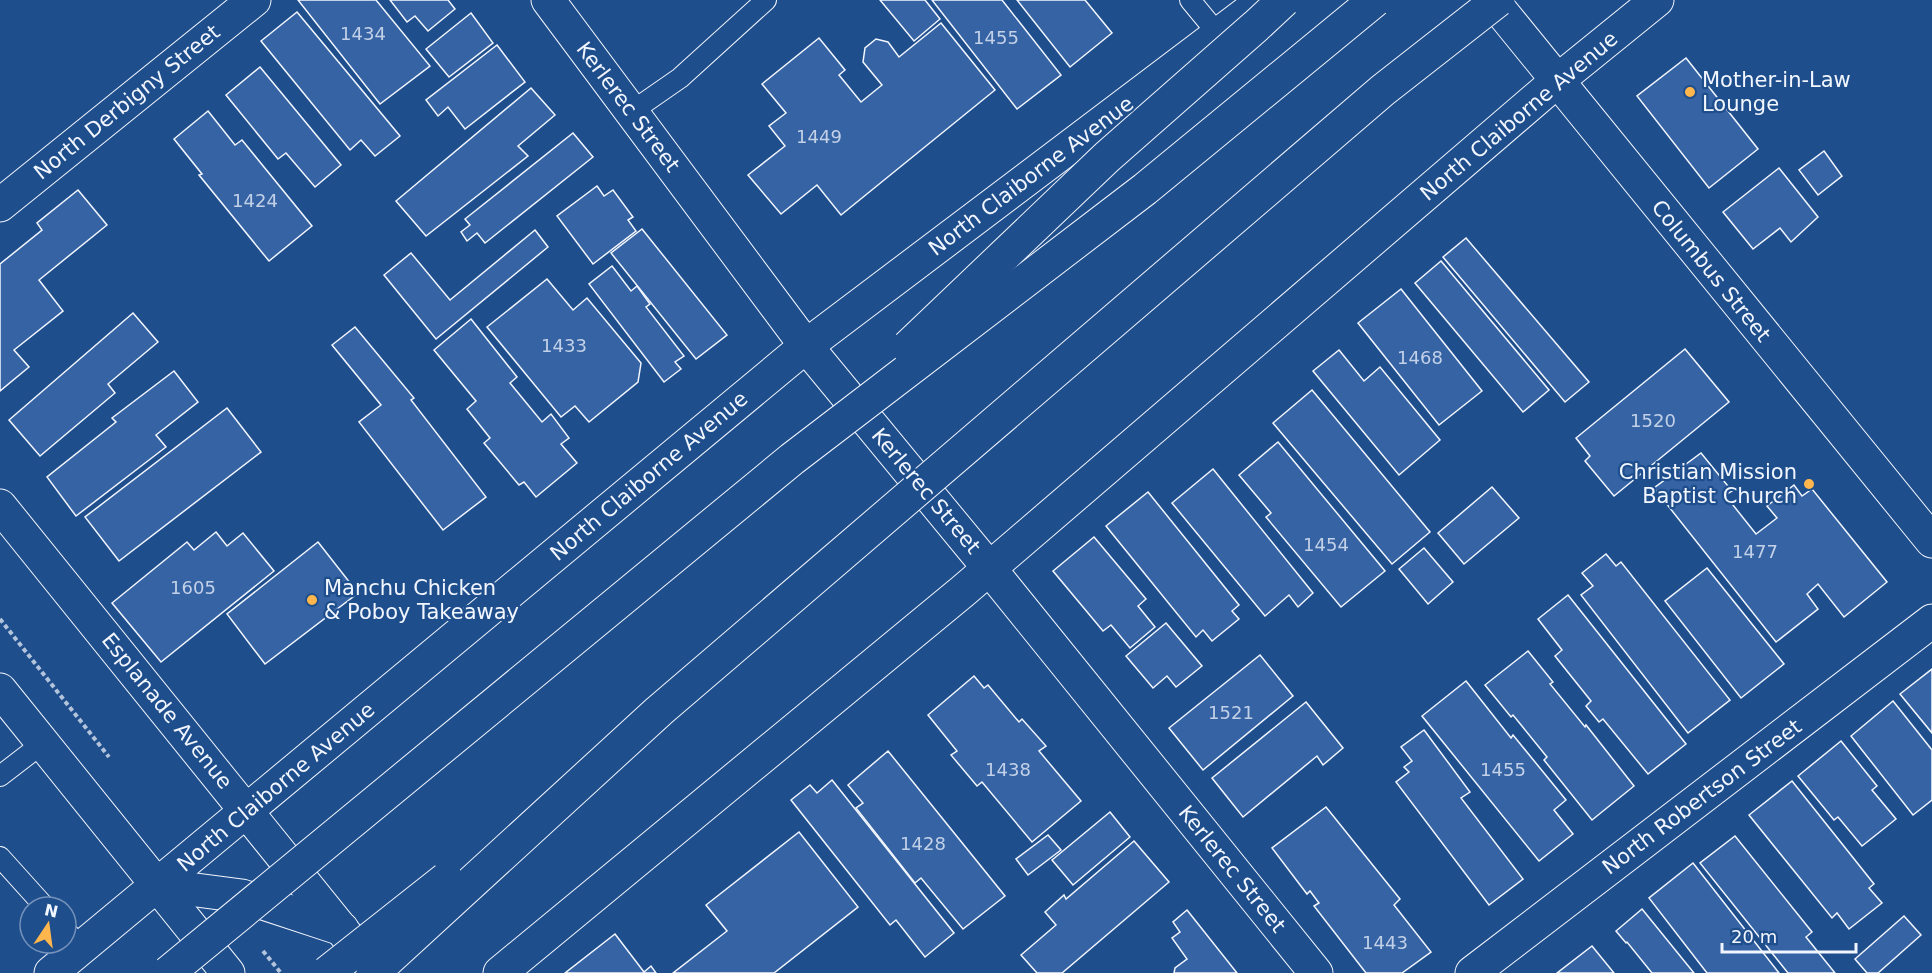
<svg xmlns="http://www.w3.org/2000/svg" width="1932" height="973" font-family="'DejaVu Sans',sans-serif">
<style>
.building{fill:#3563a3;stroke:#f2f6ff;stroke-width:1.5}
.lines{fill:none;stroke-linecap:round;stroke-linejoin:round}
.lane-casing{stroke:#f2f6ff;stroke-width:22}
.street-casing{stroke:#f2f6ff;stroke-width:35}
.secondary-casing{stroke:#f2f6ff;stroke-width:35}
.path{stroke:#b3c4dc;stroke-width:4;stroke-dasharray:4.5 3;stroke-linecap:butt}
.lane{stroke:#1f4e8c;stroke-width:20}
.street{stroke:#1f4e8c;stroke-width:33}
.secondary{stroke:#1f4e8c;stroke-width:33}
.highway-bridge-casing{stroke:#f2f6ff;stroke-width:35;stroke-linecap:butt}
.highway-bridge{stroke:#1f4e8c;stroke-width:33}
.poi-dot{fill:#ffb74d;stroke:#1f4e8c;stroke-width:2}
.labels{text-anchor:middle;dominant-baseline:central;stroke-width:4.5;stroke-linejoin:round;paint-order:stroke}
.number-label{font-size:18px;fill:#c3d1e8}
.poi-label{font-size:21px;fill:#f2f6ff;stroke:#1f4e8c;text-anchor:start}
.street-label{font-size:21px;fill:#f2f6ff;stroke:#1f4e8c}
</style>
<rect width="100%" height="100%" fill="#1f4e8c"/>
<g class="building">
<polygon points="298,0 376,0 430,66 380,104"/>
<polygon points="390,0 448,0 455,9 428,31 415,16 407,22"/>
<polygon points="880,0 925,0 940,19 914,41"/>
<polygon points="932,0 1002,0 1061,75 1017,109"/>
<polygon points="1017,0 1085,0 1112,33 1070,67"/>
<polygon points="297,12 400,136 375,156 361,140 350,150 261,41"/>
<polygon points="471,13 493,43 449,77 426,49"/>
<polygon points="941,23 995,90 841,215 817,185 781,214 748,175 785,146 769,126 786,113 762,84 819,38 845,70 839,75 861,102 882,85 863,62 865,48 876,39 888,42 899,57"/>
<polygon points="497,45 525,82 465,129 448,107 438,116 426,100"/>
<polygon points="1686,58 1758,149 1709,188 1637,96"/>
<polygon points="260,67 341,165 315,187 286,153 278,159 226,95"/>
<polygon points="531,88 555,115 518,146 528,156 426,236 396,201"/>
<polygon points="208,111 235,145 242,140 312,226 269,261 199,175 202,174 174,139"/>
<polygon points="573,133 593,157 485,243 477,233 467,241 461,232 470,225 465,219"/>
<polygon points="1824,151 1842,176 1818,195 1799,170"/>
<polygon points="1779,168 1818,217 1791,242 1780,228 1753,249 1723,212"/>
<polygon points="597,186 604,196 613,190 633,217 628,220 636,231 593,264 557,216"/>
<polygon points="78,190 107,225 39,280 63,311 14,350 29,367 0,391 0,264 42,230 37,223"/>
<polygon points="642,229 727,335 696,359 611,253"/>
<polygon points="535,230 548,247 436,339 384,275 411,253 450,300"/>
<polygon points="1466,238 1589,382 1565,402 1443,257"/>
<polygon points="1441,261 1549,390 1523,412 1415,283"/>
<polygon points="612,266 631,291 637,286 650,304 646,307 684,356 675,362 681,369 664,382 589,284"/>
<polygon points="547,279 573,310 587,298 641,363 638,382 589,422 575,406 561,417 487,327"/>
<polygon points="1401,289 1482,391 1439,425 1358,323"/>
<polygon points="133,313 158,342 108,384 115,393 40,456 9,420"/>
<polygon points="471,319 517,377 510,383 542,422 551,414 569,438 561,444 577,463 536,497 524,482 519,485 484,443 490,438 467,409 476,401 434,350"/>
<polygon points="355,327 414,398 411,400 486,497 443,530 359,422 381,405 332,345"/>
<polygon points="1685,349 1729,402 1614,496 1585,461 1590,456 1576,438"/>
<polygon points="1339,350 1364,381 1380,367 1440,440 1399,475 1313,371"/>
<polygon points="174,371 198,402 156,435 166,447 76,516 47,477 116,422 112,418"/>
<polygon points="1312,390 1430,532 1392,564 1273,423"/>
<polygon points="227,408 261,452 119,561 85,517"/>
<polygon points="1278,442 1385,571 1341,607 1266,517 1271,513 1239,475"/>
<polygon points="1701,453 1732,491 1725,495 1756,534 1777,518 1767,506 1794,485 1802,496 1812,489 1887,582 1844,617 1818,584 1807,594 1818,609 1776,642 1654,488"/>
<polygon points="1213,469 1313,593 1298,607 1289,595 1265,616 1172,503"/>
<polygon points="1492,487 1519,518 1464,564 1438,533"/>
<polygon points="1148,492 1239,605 1232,611 1239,619 1212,641 1203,630 1196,637 1106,526"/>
<polygon points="216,532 227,546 243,533 274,571 161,662 112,603 187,542 194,550"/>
<polygon points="1094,537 1146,599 1138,606 1155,627 1130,648 1111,625 1103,631 1053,571"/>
<polygon points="318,542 358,593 265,664 227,614"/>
<polygon points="1424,548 1453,582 1428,604 1399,569"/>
<polygon points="1606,554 1616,566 1621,562 1730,700 1688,733 1581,595 1593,586 1582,573"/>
<polygon points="1707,568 1784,664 1741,698 1665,601"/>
<polygon points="1568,595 1686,744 1648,774 1603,719 1599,722 1586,706 1591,701 1555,656 1562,650 1538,619"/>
<polygon points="1166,623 1202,666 1176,687 1167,676 1153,688 1126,656"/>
<polygon points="1528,651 1553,682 1550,684 1585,727 1586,725 1634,786 1592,820 1544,760 1547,757 1513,715 1511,717 1485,685"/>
<polygon points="1260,655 1293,696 1203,770 1169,728"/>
<polygon points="1932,669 1932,733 1900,694"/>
<polygon points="974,676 984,688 988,685 1019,722 1022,719 1046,746 1039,751 1081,801 1032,842 982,782 977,786 951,755 957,751 928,715"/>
<polygon points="1466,681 1511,738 1513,735 1566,800 1554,810 1573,834 1539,861 1422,716"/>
<polygon points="1893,701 1932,750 1932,800 1913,815 1851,736"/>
<polygon points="1306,702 1343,748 1323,765 1317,756 1243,817 1212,778"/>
<polygon points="1424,730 1470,792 1461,798 1523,879 1489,905 1396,782 1409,772 1404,767 1412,761 1401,747"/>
<polygon points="1841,741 1877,786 1872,790 1896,819 1862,846 1838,817 1834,820 1798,776"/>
<polygon points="888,751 1005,896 963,929 921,878 915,883 856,808 863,803 848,785"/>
<polygon points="832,780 954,933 925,957 896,920 890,925 791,800 810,785 817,793"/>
<polygon points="1792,781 1874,884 1869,888 1882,903 1849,929 1837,913 1832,918 1749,815"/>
<polygon points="1326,807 1400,899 1394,905 1431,952 1402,973 1366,973 1314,906 1319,903 1310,891 1307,894 1272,848"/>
<polygon points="1110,812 1130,837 1073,885 1052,860"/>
<polygon points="799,832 858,907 774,973 673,973 727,931 706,905"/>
<polygon points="1048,835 1061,850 1028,875 1016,859"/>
<polygon points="1735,836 1812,932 1806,937 1835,973 1788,973 1700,863"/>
<polygon points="1134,841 1169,882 1062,973 1037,973 1021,955 1056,925 1045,912 1064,895 1066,899"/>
<polygon points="1693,863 1779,973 1707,973 1649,898"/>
<polygon points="1642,909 1694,973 1652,973 1627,942 1626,943 1616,931"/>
<polygon points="1187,910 1237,973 1174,973 1175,968 1187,959 1172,938 1180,932 1173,922"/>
<polygon points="1904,916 1921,935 1878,973 1867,973 1855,959"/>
<polygon points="615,934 644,972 651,966 656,973 565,973"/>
<polygon points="1592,946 1614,973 1557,973"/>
</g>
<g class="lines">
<g class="lane-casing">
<g id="lane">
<polyline points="1190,0 1218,34"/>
<polyline points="631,112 680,78 766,0"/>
<polyline points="0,776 43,743"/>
<polyline points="0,857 45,907"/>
<polyline points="66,931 82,948"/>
</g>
</g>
<g class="street-casing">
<g id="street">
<polyline points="548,0 806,346 989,568 1316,973"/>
<polyline points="1492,0 1932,541"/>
<polyline points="0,205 254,0"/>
<polyline points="1472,973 1932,621"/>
</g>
</g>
<g class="secondary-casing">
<g id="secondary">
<polyline points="0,506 376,972"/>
<polyline points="0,690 228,973"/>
<polyline points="158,885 242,896 342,929"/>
<polyline points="51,973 806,346 1264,0"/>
<polyline points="500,973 963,591 1557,81 1657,0"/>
</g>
</g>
<g class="path">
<polyline points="0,619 109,757"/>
<polyline points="263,951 281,973"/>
</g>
<use href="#lane" class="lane"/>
<use href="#street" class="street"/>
<use href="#secondary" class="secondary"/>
<g class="highway-bridge-casing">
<g id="highway-bridge">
<polyline points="908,347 1107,157 1256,26 1284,0"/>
<polyline points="168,973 792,459 1145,189 1375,0"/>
<polyline points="327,973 446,879"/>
<polyline points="373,973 659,711 1383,90 1498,0"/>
</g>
</g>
<use href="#highway-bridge" class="highway-bridge"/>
</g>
<g class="poi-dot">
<circle cx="1690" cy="92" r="6"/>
<circle cx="1809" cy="484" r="6"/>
<circle cx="312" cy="600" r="6"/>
</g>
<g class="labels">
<g class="number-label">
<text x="363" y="33">1434</text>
<text x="996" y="37">1455</text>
<text x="819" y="136">1449</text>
<text x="255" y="200">1424</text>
<text x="564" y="345">1433</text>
<text x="1420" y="357">1468</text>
<text x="1653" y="420">1520</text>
<text x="1326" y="544">1454</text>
<text x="1755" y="551">1477</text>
<text x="193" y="587">1605</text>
<text x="1231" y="712">1521</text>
<text x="1008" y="769">1438</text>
<text x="1503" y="769">1455</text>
<text x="923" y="843">1428</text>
<text x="1385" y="942">1443</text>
</g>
<g class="poi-label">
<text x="1702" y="80">Mother-in-Law<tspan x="1702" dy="24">Lounge</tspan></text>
<text x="1797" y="472" text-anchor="end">Christian Mission<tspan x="1797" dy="24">Baptist Church</tspan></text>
<text x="324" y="588">Manchu Chicken<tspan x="324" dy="24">&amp; Poboy Takeaway</tspan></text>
</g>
<g class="street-label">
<text transform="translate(127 102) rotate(-39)">North Derbigny Street</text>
<text transform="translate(628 107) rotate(53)">Kerlerec Street</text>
<text transform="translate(1519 116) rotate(-40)">North Claiborne Avenue</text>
<text transform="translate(1031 176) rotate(-37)">North Claiborne Avenue</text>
<text transform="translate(1711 271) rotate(51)">Columbus Street</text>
<text transform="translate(649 476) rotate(-40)">North Claiborne Avenue</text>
<text transform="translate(926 491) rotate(50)">Kerlerec Street</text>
<text transform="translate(167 711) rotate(51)">Esplanade Avenue</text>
<text transform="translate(276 787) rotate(-40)">North Claiborne Avenue</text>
<text transform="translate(1702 797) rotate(-37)">North Robertson Street</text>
<text transform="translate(1232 869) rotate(51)">Kerlerec Street</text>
</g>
</g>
<g transform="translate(48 925) rotate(13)"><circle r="28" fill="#1f4e8c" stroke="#7391ba" stroke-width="1.5"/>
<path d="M0-4.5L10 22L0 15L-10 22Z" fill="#ffb74d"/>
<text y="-9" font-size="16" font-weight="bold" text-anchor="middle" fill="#f2f6ff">N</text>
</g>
<path d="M1722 943v9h134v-9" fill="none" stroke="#f2f6ff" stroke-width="3"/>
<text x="1731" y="943" font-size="18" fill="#f2f6ff" stroke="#1f4e8c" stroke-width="4.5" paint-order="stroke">20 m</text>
</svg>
